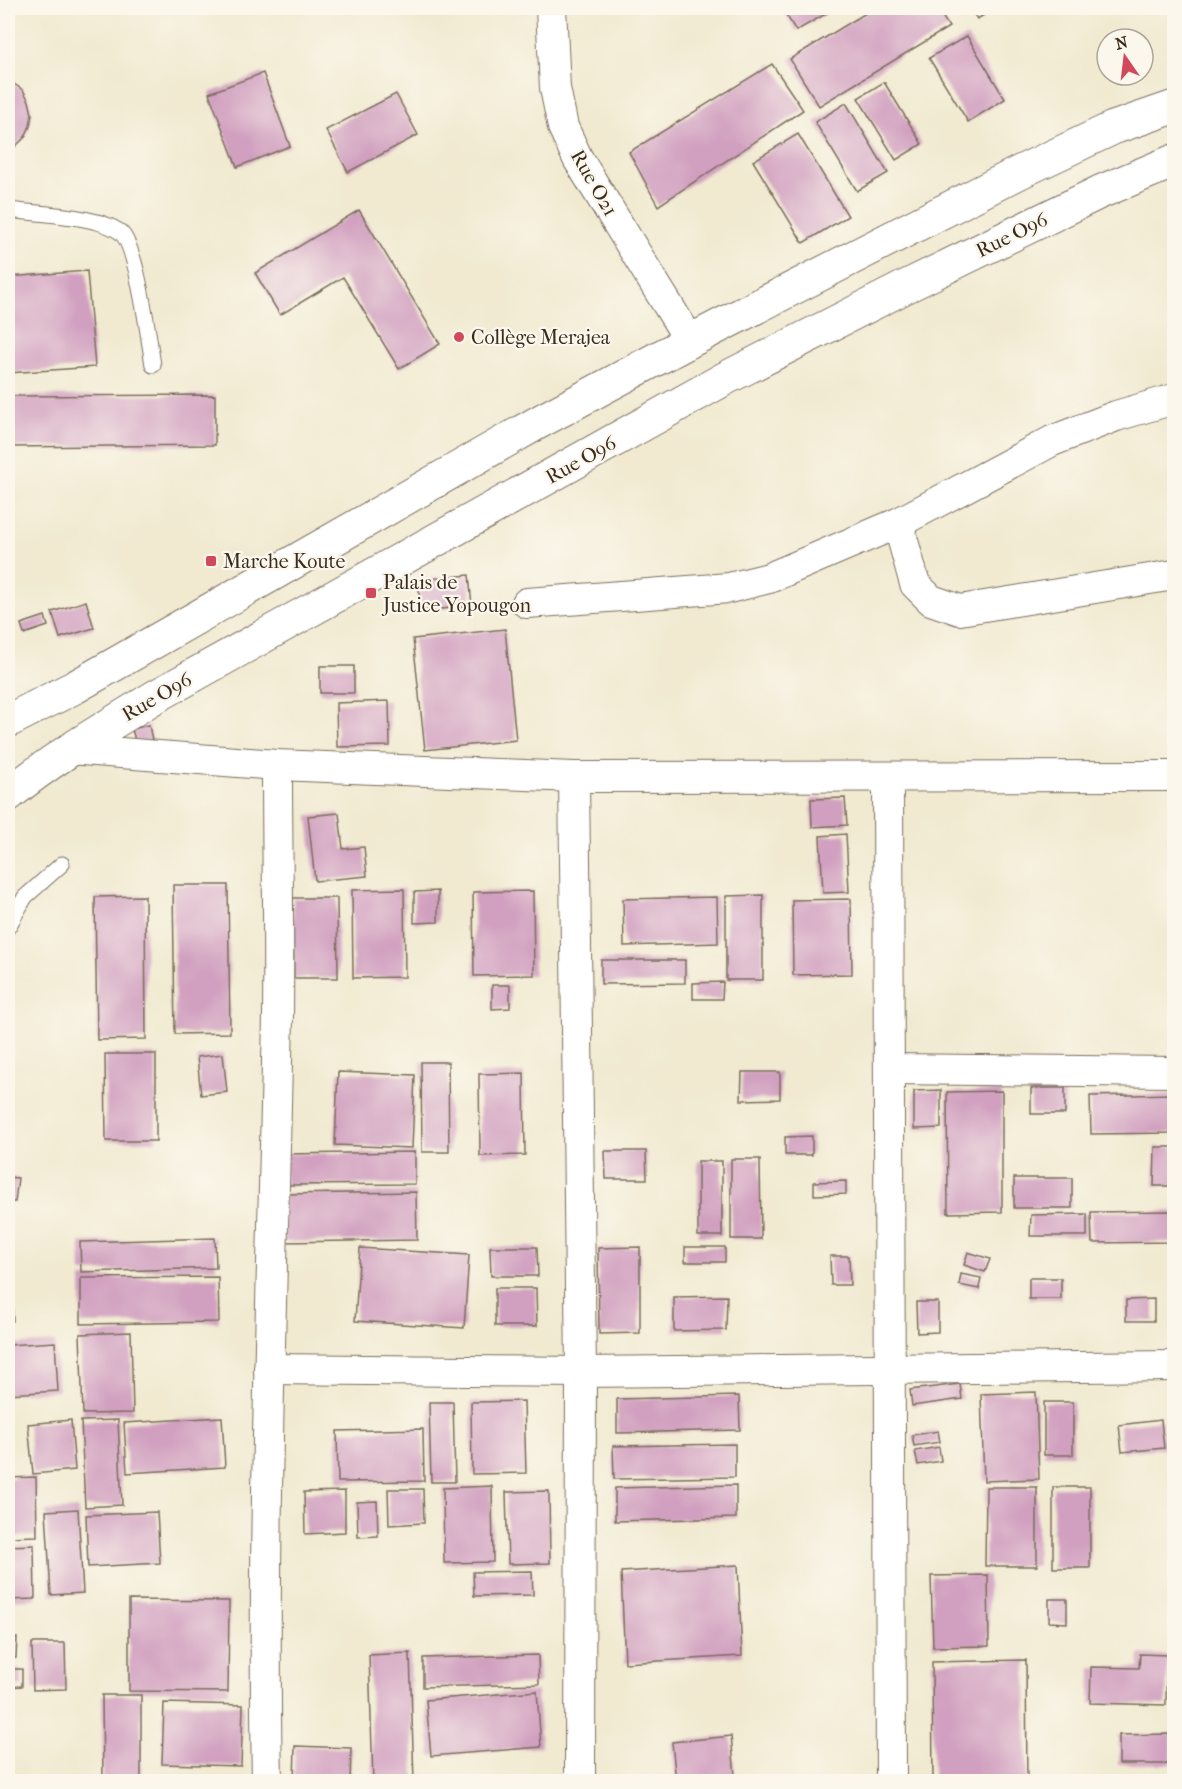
<svg xmlns="http://www.w3.org/2000/svg" width="1182" height="1789" font-family="'IM FELL French Canon',serif">
<style>
.building{fill:#d1a0c0}
.lines{fill:none;stroke-linecap:round;stroke-linejoin:round}
.lane-casing{stroke:#7b6d5d;stroke-width:17}
.street-casing{stroke:#7b6d5d;stroke-width:32}
.secondary-casing{stroke:#7b6d5d;stroke-width:35}
.lane{stroke:#fff;stroke-width:15}
.street{stroke:#fff;stroke-width:30}
.secondary{stroke:#fff;stroke-width:33}
.poi-dot{fill:#d1495b;stroke:#fbf7ec;stroke-width:2}
.labels{text-anchor:middle;dominant-baseline:central;stroke-width:4.5;stroke-linejoin:round;paint-order:stroke}
.street-label{font-size:20px;fill:#3b2a1e;stroke:#fbf7ec}
.poi-label{font-size:20px;fill:#3b2a1e;stroke:#fbf7ec;text-anchor:start}
</style>
<rect width="100%" height="100%" fill="#fbf7ec"/>
<filter id="ink" filterUnits="userSpaceOnUse"><feTurbulence type="fractalNoise" baseFrequency=".0167" numOctaves="2"/><feDisplacementMap in="SourceGraphic" scale="12" xChannelSelector="R" yChannelSelector="G"/><feConvolveMatrix kernelMatrix="1 2 1 2 8 2 1 2 1" color-interpolation-filters="sRGB"/></filter>
<filter id="wash" filterUnits="userSpaceOnUse"><feTurbulence type="fractalNoise" baseFrequency=".008" numOctaves="4" result="noise"/><feDisplacementMap in="SourceGraphic" scale="24" xChannelSelector="R" yChannelSelector="G"/><feGaussianBlur stdDeviation="1.35" result="paint"/><feColorMatrix in="noise" values="0 0 0 0 0 0 0 0 0 0 0 0 0 0 0 0 0 1.4 0 .05"/><feComposite in="paint" operator="in"/></filter>
<g filter="url(#wash)">
<rect width="100%" height="100%" fill="#f1ead1"/>
<g id="blocks">
<g class="building">
<polygon points="782,8 836,8 796,31"/>
<polygon points="874,8 937,8 949,27 819,106 790,59"/>
<polygon points="970,8 997,8 977,19"/>
<polygon points="967,36 1005,99 968,122 929,58"/>
<polygon points="772,64 803,110 658,206 629,152"/>
<polygon points="263,73 290,146 237,167 209,93"/>
<polygon points="8,80 23,90 29,101 32,114 30,126 25,137 16,146 8,150"/>
<polygon points="884,82 922,144 896,160 858,98"/>
<polygon points="396,94 418,135 348,172 326,130"/>
<polygon points="846,103 888,173 857,191 815,122"/>
<polygon points="798,134 848,216 803,243 753,161"/>
<polygon points="359,210 440,344 399,369 343,277 280,315 255,273"/>
<polygon points="87,271 95,367 8,373 8,277"/>
<polygon points="215,395 215,445 8,447 8,396"/>
<polygon points="469,575 472,606 421,611 418,580"/>
<polygon points="86,601 94,628 60,638 52,612"/>
<polygon points="45,616 48,626 24,634 21,624"/>
<polygon points="505,629 516,740 425,750 413,639"/>
<rect x="320" y="666" width="34" height="27"/>
<polygon points="389,701 390,746 337,747 336,703"/>
<polygon points="149,725 152,740 136,744 132,729"/>
<polygon points="845,798 847,825 812,827 811,799"/>
<polygon points="339,813 343,849 364,847 367,876 315,881 308,816"/>
<polygon points="846,834 849,892 823,893 820,836"/>
<polygon points="173,885 228,885 230,1033 175,1034"/>
<polygon points="404,889 405,977 353,978 352,890"/>
<polygon points="438,891 438,922 414,923 414,892"/>
<polygon points="533,891 534,975 474,976 473,892"/>
<polygon points="763,895 763,980 726,980 726,896"/>
<polygon points="145,896 146,1039 97,1040 95,897"/>
<polygon points="717,897 718,943 624,946 623,899"/>
<polygon points="293,898 337,898 338,978 294,978"/>
<polygon points="851,899 852,974 793,975 792,900"/>
<polygon points="601,960 685,960 685,983 601,984"/>
<polygon points="723,982 722,999 693,999 693,983"/>
<polygon points="492,985 510,985 510,1008 492,1009"/>
<polygon points="105,1054 156,1054 156,1141 106,1141"/>
<polygon points="223,1054 227,1092 201,1095 197,1057"/>
<polygon points="421,1062 448,1062 449,1152 422,1152"/>
<polygon points="338,1072 415,1075 412,1148 335,1145"/>
<polygon points="742,1072 780,1072 780,1099 741,1100"/>
<polygon points="524,1073 525,1155 480,1156 479,1074"/>
<rect x="1031" y="1088" width="34" height="26"/>
<polygon points="941,1090 941,1128 914,1129 914,1091"/>
<polygon points="1002,1091 1002,1212 948,1213 947,1092"/>
<polygon points="1172,1094 1173,1133 1091,1134 1090,1096"/>
<polygon points="812,1136 812,1155 785,1155 785,1137"/>
<polygon points="1155,1147 1174,1147 1174,1186 1154,1186"/>
<polygon points="605,1151 646,1151 647,1179 606,1179"/>
<polygon points="415,1152 415,1184 285,1185 285,1154"/>
<polygon points="731,1159 760,1159 761,1239 731,1239"/>
<rect x="698" y="1161" width="24" height="75"/>
<polygon points="8,1177 18,1178 15,1202 8,1202"/>
<rect x="1014" y="1178" width="58" height="30"/>
<polygon points="846,1181 846,1194 814,1195 814,1182"/>
<polygon points="416,1192 417,1240 284,1242 284,1194"/>
<polygon points="1174,1211 1174,1242 1092,1243 1091,1212"/>
<polygon points="1087,1214 1087,1236 1030,1236 1031,1215"/>
<polygon points="215,1238 216,1268 81,1272 80,1242"/>
<polygon points="8,1245 10,1245 13,1321 8,1321"/>
<polygon points="490,1247 537,1247 538,1276 491,1276"/>
<polygon points="640,1247 640,1333 599,1334 598,1248"/>
<rect x="685" y="1247" width="40" height="15"/>
<polygon points="360,1248 469,1255 464,1328 355,1321"/>
<polygon points="968,1252 990,1259 985,1272 964,1265"/>
<polygon points="830,1256 849,1256 850,1285 831,1285"/>
<polygon points="961,1274 981,1278 979,1289 959,1285"/>
<polygon points="218,1277 219,1322 81,1324 81,1278"/>
<rect x="1029" y="1278" width="32" height="21"/>
<polygon points="495,1288 536,1288 537,1326 495,1326"/>
<polygon points="727,1296 726,1330 674,1331 674,1297"/>
<polygon points="1154,1299 1154,1321 1126,1321 1126,1300"/>
<polygon points="916,1302 938,1302 938,1332 917,1333"/>
<polygon points="131,1332 133,1413 83,1414 80,1334"/>
<polygon points="55,1342 58,1391 8,1394 8,1345"/>
<polygon points="960,1384 962,1399 912,1406 910,1390"/>
<polygon points="1036,1392 1039,1479 984,1481 981,1394"/>
<polygon points="739,1396 740,1430 617,1433 617,1399"/>
<polygon points="524,1401 526,1473 472,1474 471,1402"/>
<polygon points="429,1402 453,1402 455,1482 431,1482"/>
<rect x="1044" y="1402" width="29" height="53"/>
<polygon points="222,1417 225,1467 127,1473 124,1423"/>
<polygon points="71,1420 75,1470 33,1474 28,1424"/>
<polygon points="118,1420 122,1505 85,1507 81,1421"/>
<polygon points="1161,1420 1164,1448 1122,1452 1119,1425"/>
<polygon points="423,1429 424,1481 338,1482 337,1431"/>
<polygon points="938,1431 940,1442 914,1446 912,1435"/>
<polygon points="735,1444 735,1477 614,1479 613,1446"/>
<polygon points="939,1447 941,1461 918,1465 915,1451"/>
<polygon points="36,1477 37,1536 8,1537 8,1478"/>
<polygon points="736,1485 736,1518 615,1521 615,1488"/>
<polygon points="492,1486 493,1562 444,1563 443,1488"/>
<polygon points="986,1487 1037,1487 1037,1566 985,1566"/>
<rect x="1053" y="1487" width="37" height="81"/>
<polygon points="388,1489 423,1489 424,1523 389,1525"/>
<polygon points="345,1491 345,1532 305,1534 304,1492"/>
<polygon points="549,1491 550,1563 508,1564 506,1492"/>
<polygon points="377,1501 378,1536 358,1537 357,1502"/>
<polygon points="78,1509 83,1593 51,1595 46,1511"/>
<polygon points="157,1512 160,1563 88,1567 86,1515"/>
<polygon points="34,1545 35,1599 8,1600 8,1546"/>
<polygon points="738,1565 742,1656 625,1663 621,1572"/>
<polygon points="532,1571 533,1595 474,1596 473,1572"/>
<polygon points="988,1575 989,1646 933,1647 931,1576"/>
<polygon points="1049,1599 1067,1599 1067,1623 1049,1622"/>
<polygon points="129,1600 229,1601 228,1692 129,1691"/>
<polygon points="8,1638 17,1638 16,1658 8,1658"/>
<polygon points="32,1643 65,1643 66,1689 33,1690"/>
<polygon points="410,1653 414,1782 373,1782 369,1655"/>
<polygon points="1140,1654 1167,1655 1166,1705 1090,1703 1091,1667 1139,1668"/>
<polygon points="538,1655 539,1684 423,1687 423,1658"/>
<polygon points="1026,1660 1027,1782 933,1782 932,1662"/>
<polygon points="8,1669 22,1669 22,1686 8,1687"/>
<polygon points="537,1691 541,1747 431,1756 426,1700"/>
<polygon points="102,1695 141,1695 141,1782 103,1782"/>
<polygon points="164,1703 243,1705 241,1766 162,1764"/>
<polygon points="1172,1734 1172,1764 1119,1764 1119,1735"/>
<polygon points="731,1736 735,1775 676,1782 672,1742"/>
<polygon points="295,1746 351,1748 350,1782 294,1782"/>
</g>
</g>
</g>
<g filter="url(#ink)">
<use href="#blocks" fill-opacity="0" stroke="#7b6d5d" stroke-width="1.5"/>
<g class="lines">
<g class="lane-casing">
<g id="lane">
<path d="M8,210C37,214 97,215 120,232C137,244 149,341 153,365"/>
<polyline points="8,927 25,897 62,864"/>
</g>
</g>
<g class="street-casing">
<g id="street">
<polyline points="551,8 555,88 563,127 578,159 690,341"/>
<polyline points="1174,399 1116,416 1052,441 898,523 915,584 931,600 960,610 1174,575"/>
<polyline points="527,603 729,588 769,578 898,523"/>
<polyline points="69,749 277,765 574,777 1174,776"/>
<polyline points="574,777 581,1372 580,1782"/>
<polyline points="888,777 891,1782"/>
<polyline points="889,1069 1174,1072"/>
<polyline points="269,1369 581,1372 1174,1366"/>
<path d="M267,1782C262,1526 273,1271 278,1015C279,932 277,848 277,765"/>
</g>
</g>
<g class="secondary-casing">
<g id="secondary">
<polyline points="8,721 75,687 539,422 690,341 1020,172 1113,128 1174,107"/>
<path d="M8,795C53,758 103,729 153,698L726,378L905,287L1100,192L1174,161"/>
</g>
</g>
<use href="#lane" class="lane"/>
<use href="#street" class="street"/>
<use href="#secondary" class="secondary"/>
</g>
</g>
<g class="poi-dot">
<circle cx="459" cy="337" r="6"/>
<rect x="205" y="555" width="12" height="12" rx="3"/>
<rect x="365" y="587" width="12" height="12" rx="3"/>
</g>
<g class="labels">
<g class="street-label">
<text transform="translate(594 183) rotate(60)">Rue O21</text>
<text transform="translate(1012 235) rotate(-26)">Rue O96</text>
<text transform="translate(581 460) rotate(-29)">Rue O96</text>
<text transform="translate(157 697) rotate(-30)">Rue O96</text>
</g>
<g class="poi-label">
<text x="471" y="337">Collège Merajea</text>
<text x="223" y="561">Marche Koute</text>
<text x="383" y="582">Palais de<tspan x="383" dy="23">Justice Yopougon</tspan></text>
</g>
</g>
<rect width="1182" height="1789" fill="none" stroke="#fbf7ec" stroke-width="30"/>
<g transform="translate(1125 57) rotate(346)"><circle r="28" fill="#fbf7ec" stroke="#aea59a" stroke-width="1.5"/>
<path d="M0-4.5L10 22L0 15L-10 22Z" fill="#d1495b"/>
<text y="-9" font-size="16" font-weight="bold" text-anchor="middle" fill="#3b2a1e">N</text>
</g>
</svg>
